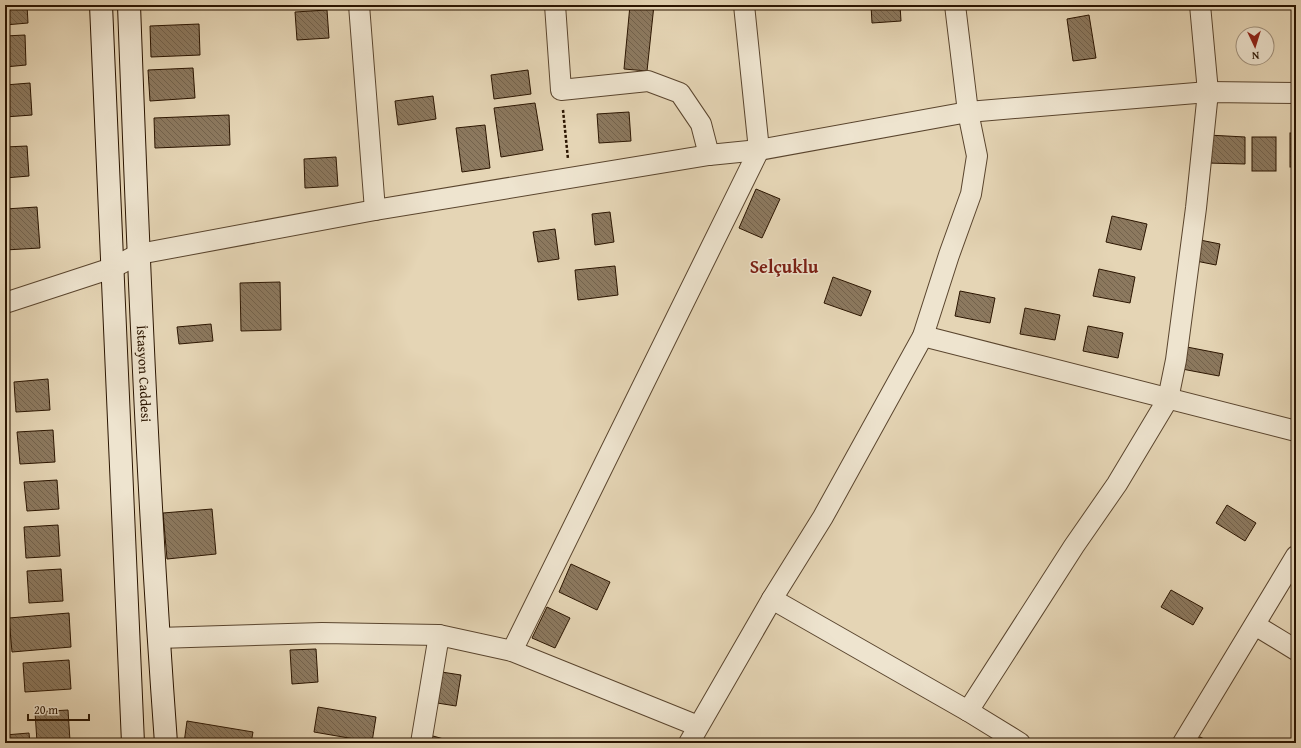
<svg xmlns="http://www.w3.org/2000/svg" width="1301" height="748" font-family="'Gentium Book Plus',serif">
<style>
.building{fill:url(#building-back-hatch);stroke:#2b1501}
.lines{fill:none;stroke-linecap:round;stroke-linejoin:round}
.street-casing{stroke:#5a452e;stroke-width:22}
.secondary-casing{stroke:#2b1501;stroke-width:24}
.path{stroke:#2b1501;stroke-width:2.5;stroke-dasharray:3 2;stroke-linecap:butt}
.street{stroke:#eee4cf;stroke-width:20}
.secondary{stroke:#eee4cf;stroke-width:22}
.labels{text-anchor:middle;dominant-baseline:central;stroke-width:3;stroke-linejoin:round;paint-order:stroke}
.street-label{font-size:14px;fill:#2b1501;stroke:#eee4cf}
.district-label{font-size:18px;font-weight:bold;fill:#7a1f14;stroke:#eee4cf}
</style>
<defs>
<pattern id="building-back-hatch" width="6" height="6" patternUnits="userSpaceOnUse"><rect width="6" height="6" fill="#8c795f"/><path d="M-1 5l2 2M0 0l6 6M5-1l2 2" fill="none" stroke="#73624c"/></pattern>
</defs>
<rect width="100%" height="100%" fill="#e5d5b5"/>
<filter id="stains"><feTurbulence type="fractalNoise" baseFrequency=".005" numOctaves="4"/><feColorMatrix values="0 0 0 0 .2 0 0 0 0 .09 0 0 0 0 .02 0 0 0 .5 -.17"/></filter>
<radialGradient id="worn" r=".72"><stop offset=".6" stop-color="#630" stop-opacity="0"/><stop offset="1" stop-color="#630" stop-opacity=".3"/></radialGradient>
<g class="building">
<polygon points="5,5 27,5 28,23 5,25"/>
<polygon points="630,5 654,5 647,71 624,69"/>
<polygon points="871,5 900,5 901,21 872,23"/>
<polygon points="327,10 329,38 297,40 295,12"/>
<polygon points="1089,15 1096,58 1073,61 1067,19"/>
<polygon points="199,24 200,55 151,57 150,26"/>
<polygon points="25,35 26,65 5,67 5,36"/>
<polygon points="193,68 195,98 150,101 148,70"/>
<polygon points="528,70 531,94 494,99 491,75"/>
<polygon points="30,83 32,115 5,117 5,85"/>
<polygon points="433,96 436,119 398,125 395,101"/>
<polygon points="535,103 543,150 501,157 494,108"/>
<polygon points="629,112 631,141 599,143 597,114"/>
<polygon points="229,115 230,145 155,148 154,118"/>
<polygon points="485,125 490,168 462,172 456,128"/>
<rect x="1290" y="133" width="6" height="34"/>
<polygon points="1208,135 1245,137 1245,164 1207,163"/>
<rect x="1252" y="137" width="24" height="34"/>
<polygon points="27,146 29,176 5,178 5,147"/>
<polygon points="336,157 338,186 305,188 304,159"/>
<polygon points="756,189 780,199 762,238 739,228"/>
<polygon points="37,207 40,248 5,250 5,209"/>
<polygon points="610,212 614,242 595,245 592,214"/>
<polygon points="1112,216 1147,224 1141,250 1106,242"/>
<polygon points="555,229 559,259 538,262 533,232"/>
<polygon points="1195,239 1220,244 1216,265 1191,260"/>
<polygon points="615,266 618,295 578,300 575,270"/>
<polygon points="1099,269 1135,277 1130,303 1093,296"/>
<polygon points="833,277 871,291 861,316 824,303"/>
<polygon points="280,282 281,330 241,331 240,283"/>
<polygon points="960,291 995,298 990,323 955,316"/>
<polygon points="1025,308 1060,315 1055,340 1020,334"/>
<polygon points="211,324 213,341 179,344 177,327"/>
<polygon points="1088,326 1123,333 1118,358 1083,351"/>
<polygon points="1187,347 1223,354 1219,376 1182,369"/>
<polygon points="48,379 50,410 16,412 14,382"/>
<polygon points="53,430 55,462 20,464 17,432"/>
<polygon points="57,480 59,509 27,511 24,482"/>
<polygon points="1227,505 1256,523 1245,541 1216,523"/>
<polygon points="212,509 216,554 167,559 163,513"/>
<polygon points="58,525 60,556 26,558 24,527"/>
<polygon points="571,564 610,582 597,610 559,592"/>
<polygon points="61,569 63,601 29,603 27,571"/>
<polygon points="1171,590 1203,608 1193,625 1161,607"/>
<polygon points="547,607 570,618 555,648 532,638"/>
<polygon points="69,613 71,647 12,652 9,618"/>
<polygon points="316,649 318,682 292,684 290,650"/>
<polygon points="69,660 71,689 25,692 23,663"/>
<polygon points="435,671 461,675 456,706 431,702"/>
<polygon points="318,707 376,717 372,742 314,732"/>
<polygon points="68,710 70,741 37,742 35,712"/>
<polygon points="187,721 253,732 251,743 184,743"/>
<polygon points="29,733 30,743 5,743 5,735"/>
<polygon points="433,736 458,743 430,743"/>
<polygon points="1200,737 1213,743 1197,743"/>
</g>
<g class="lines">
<g class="street-casing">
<g id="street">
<polyline points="359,5 375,210"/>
<polyline points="555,5 561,90 648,81 680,93 701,124 709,155"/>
<polyline points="5,303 112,268 139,254 375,210 709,155 759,150 968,112 1208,92 1296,93"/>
<polyline points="923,336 1296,431"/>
<polyline points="772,599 968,711 1020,743"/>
<polyline points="1255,625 1296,650"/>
<polyline points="158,638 322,633 439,635"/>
<polyline points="512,651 759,150 744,5"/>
<polyline points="968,711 1074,546 1117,484 1168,399 1176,360 1196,208 1208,92 1200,5"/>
<polyline points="421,743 439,635 512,651 698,726"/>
<polyline points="689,743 772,599 823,517 923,336 949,255 971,194 977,156 968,112 955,5"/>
<polyline points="1183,743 1296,556"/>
</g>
</g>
<g class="secondary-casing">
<g id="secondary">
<polyline points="101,5 133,743"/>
<path id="s1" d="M129,5C138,251 148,497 166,743"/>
</g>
</g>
<polyline class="path" points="563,110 568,159"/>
<use href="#street" class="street"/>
<use href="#secondary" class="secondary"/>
</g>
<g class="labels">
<g class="street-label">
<text stroke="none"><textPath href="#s1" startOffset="369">İstasyon Caddesi</textPath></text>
</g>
<g class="district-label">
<text x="784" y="266">Selçuklu</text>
</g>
</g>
<rect width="1301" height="748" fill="none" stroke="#e5d5b5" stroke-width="20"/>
<rect x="6" y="6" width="1289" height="736" fill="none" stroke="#2b1501" stroke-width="2"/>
<rect x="10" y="10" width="1281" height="728" fill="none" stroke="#2b1501"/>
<g transform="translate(1255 46) rotate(176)"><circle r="19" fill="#eee4cf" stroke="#a0917d"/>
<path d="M0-3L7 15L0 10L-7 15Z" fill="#8f2418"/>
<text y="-6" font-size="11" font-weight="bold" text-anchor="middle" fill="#2b1501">N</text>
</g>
<path d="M28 714v6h61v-6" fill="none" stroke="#2b1501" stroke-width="2"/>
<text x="34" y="714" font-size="12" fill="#2b1501" stroke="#eee4cf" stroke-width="3" paint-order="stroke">20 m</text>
<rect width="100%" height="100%" filter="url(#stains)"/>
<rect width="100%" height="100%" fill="url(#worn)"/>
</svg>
